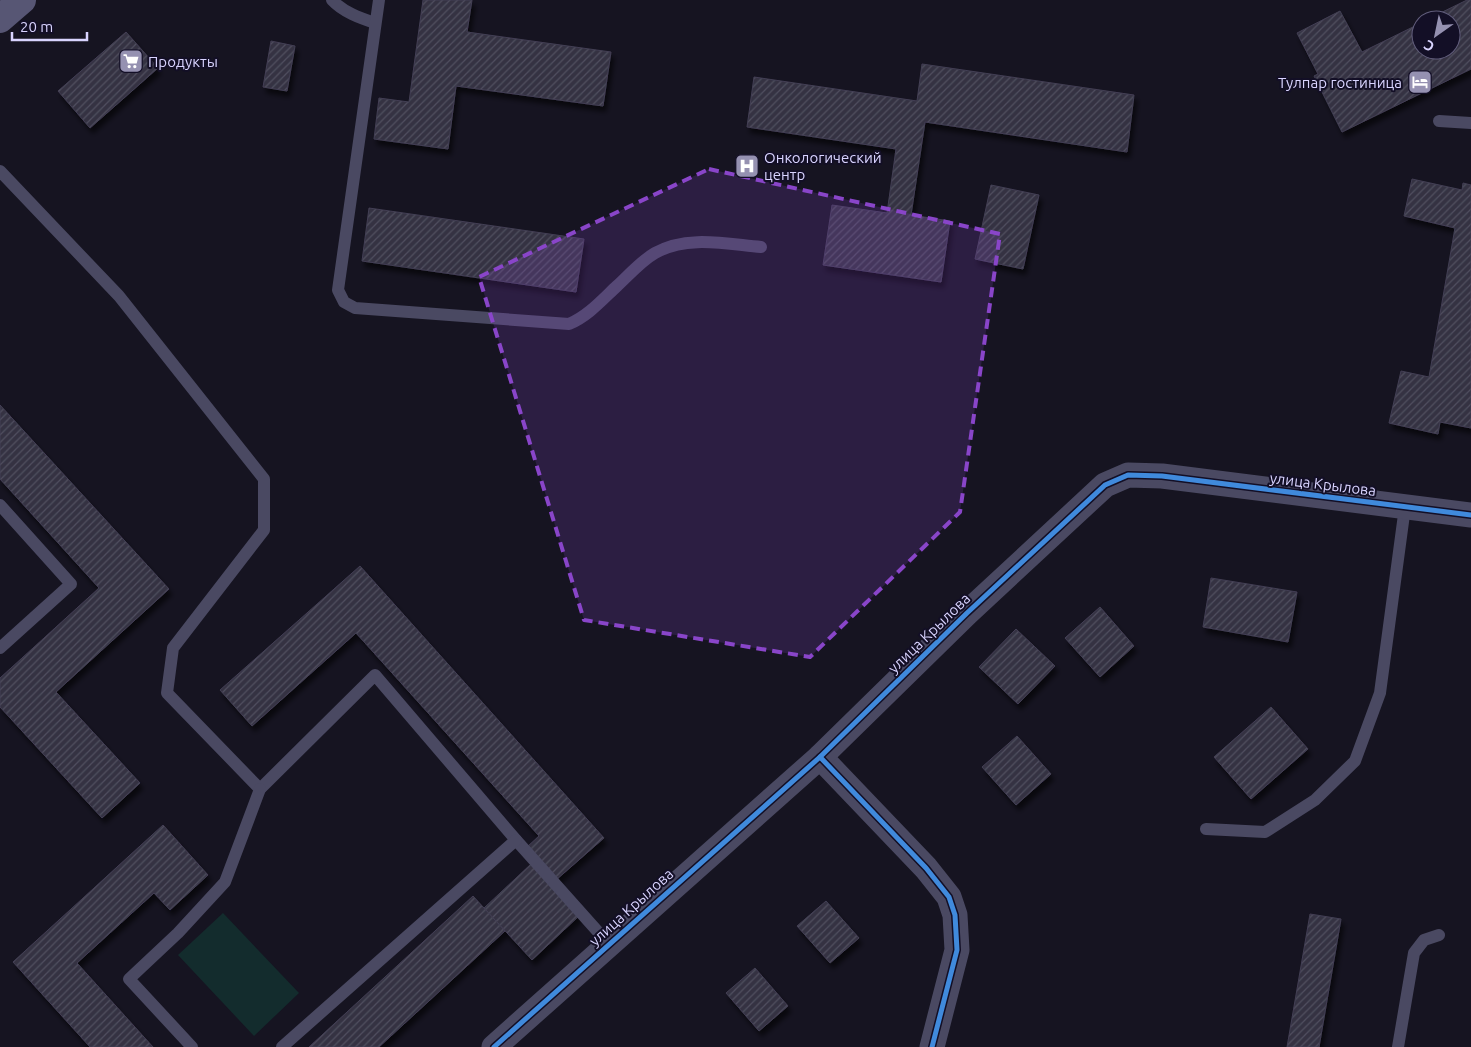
<svg xmlns="http://www.w3.org/2000/svg" width="1471" height="1047" font-family="Ubuntu,sans-serif">
<style>
.green{fill:#132c2d}
.building{fill:url(#building-hatch);stroke:#433f54;filter:url(#shadow)}
.lines{fill:none;stroke-linecap:round;stroke-linejoin:round}
.service{stroke:#4a4962;stroke-width:12}
.minor{stroke:#4a4962;stroke-width:25}
.secondary{stroke:#575674;stroke-width:28}
.cycleway-casing{stroke:#130f26;stroke-width:8}
.cycleway{stroke:#408adc;stroke-width:5}
.marked{fill:#8945c9;fill-opacity:0.2;stroke:#8945c9;stroke-width:4;stroke-dasharray:10 6;stroke-linejoin:round}
.labels{text-anchor:middle;dominant-baseline:central;stroke-width:4;stroke-linejoin:round;paint-order:stroke}
.poi-label{font-size:15px;fill:#d9d4ff;stroke:#130f26;text-anchor:start}
.street-label{font-size:15px;fill:#d9d4ff;stroke:#130f26}
</style>
<defs>
<pattern id="building-hatch" width="6" height="6" patternUnits="userSpaceOnUse" patternTransform="scale(1.25)"><rect width="6" height="6" fill="#343243"/><path d="M-1 1l2-2M0 6l6-6M5 7l2-2" fill="none" stroke="#514f5f"/></pattern>
<filter id="shadow"><feDropShadow dx="3" dy="5.5" stdDeviation="2.5" flood-color="#0009"/></filter>
</defs>
<rect width="100%" height="100%" fill="#161421"/>
<polygon class="green" points="223,913 299,993 254,1036 178,955"/>
<g class="building">
<polygon points="423,0 472,0 467,32 611,52 603,106 456,86 448,149 374,139 379,98 409,102"/>
<polygon points="1467,0 1471,0 1471,69 1342,132 1314,76 1318,74 1297,33 1340,11 1362,52 1421,23 1421,50 1451,50 1451,20 1426,20"/>
<polygon points="126,32 158,68 90,128 58,91"/>
<polygon points="271,41 295,46 287,91 263,87"/>
<polygon points="922,64 1134,95 1127,152 925,122 911,215 950,221 941,282 823,265 832,205 887,213 896,149 747,127 754,77 917,101"/>
<polygon points="1412,179 1462,190 1463,183 1471,185 1471,428 1440,422 1438,434 1389,423 1401,371 1429,377 1455,228 1404,216"/>
<polygon points="991,185 1039,195 1023,269 975,259"/>
<polygon points="369,208 584,239 576,292 362,261"/>
<polygon points="0,405 169,589 56,692 140,783 102,818 0,707 0,678 99,588 0,479"/>
<polygon points="360,566 604,838 556,880 527,847 539,836 356,633 252,726 220,690"/>
<polygon points="1211,578 1297,592 1288,642 1203,627"/>
<polygon points="1100,607 1134,646 1100,677 1065,638"/>
<polygon points="1016,629 1055,666 1018,704 979,667"/>
<polygon points="1271,707 1308,749 1251,799 1214,757"/>
<polygon points="1017,736 1051,774 1016,805 982,767"/>
<polygon points="163,825 208,875 170,910 154,893 77,963 153,1047 90,1047 13,962"/>
<polygon points="531,864 580,915 532,960 484,908"/>
<polygon points="473,896 505,931 379,1047 309,1047"/>
<polygon points="826,901 859,938 830,963 797,926"/>
<polygon points="1310,914 1341,919 1319,1047 1287,1047"/>
<polygon points="755,968 788,1006 759,1031 726,993"/>
</g>
<g class="lines">
<g class="service">
<path d="M332,0C343,12 360,18 375,23"/>
<path d="M379,0L338,290L344,302L355,308L569,324C588,316 602,300 617,286C629,275 641,261 655,253C687,235 726,244 761,247"/>
<polyline points="1439,121 1471,123"/>
<polyline points="0,171 119,296 264,479 264,530 173,648 167,693 260,789 375,675 516,840 608,943"/>
<polyline points="0,505 71,584 0,648"/>
<polyline points="1206,829 1265,832 1315,800 1355,761 1380,693 1405,507"/>
<polyline points="192,1047 129,979 178,933 225,882 260,789"/>
<polyline points="282,1047 516,840"/>
<polyline points="1398,1047 1414,953 1424,940 1439,935"/>
</g>
<g class="minor">
<polyline points="820,757 926,868 949,897 955,915 957,950 932,1047"/>
<polyline points="494,1047 820,757 967,613 1105,485 1128,475 1162,476 1471,515"/>
</g>
<polyline class="secondary" points="0,19 22,0"/>
<g class="cycleway-casing">
<g id="cycleway">
<polyline points="820,757 926,868 949,897 955,915 957,950 932,1047"/>
<polyline points="494,1047 820,757 967,613 1105,485 1128,475 1162,476 1471,515"/>
</g>
</g>
<use href="#cycleway" class="cycleway"/>
</g>
<path class="marked" d="M709,169L1000,234L960,512L810,657L584,620L479,277Z"/>
<defs>
<g id="supermarket-square" transform="scale(1.25)"><rect x="-9" y="-9" width="18" height="18" rx="4" fill="#9591b1" stroke="#130f26"/><path d="M-6-5.5h2.5l.6 2H6L4.5 2H-2.5L-4.4-4H-6ZM-1.5 3.2a1.3 1.3 0 1 0 .1 0ZM3 3.2a1.3 1.3 0 1 0 .1 0Z" fill="#fff"/></g>
<g id="hotel-square" transform="scale(1.25)"><rect x="-9" y="-9" width="18" height="18" rx="4" fill="#9591b1" stroke="#130f26"/><path d="M-6-4.5h1.5V1H6V5H4.5V3h-9V5H-6ZM-4 0a1.8 1.8 0 1 1 3.6 0ZM.5 0V-2.5h3Q6-2.5 6 0Z" fill="#fff"/></g>
<g id="hospital-square" transform="scale(1.25)"><rect x="-9" y="-9" width="18" height="18" rx="4" fill="#9591b1" stroke="#130f26"/><path d="M-5-5h3v3.5h4V-5h3V5h-3V1.5h-4V5h-3Z" fill="#fff"/></g>
</defs>
<g fill-rule="evenodd">
<use href="#supermarket-square" x="131" y="61"/>
<use href="#hotel-square" x="1420" y="82"/>
<use href="#hospital-square" x="747" y="166"/>
</g>
<g class="labels">
<g class="poi-label">
<text x="148" y="61">Продукты</text>
<text x="1402" y="82" text-anchor="end">Тулпар гостиница</text>
<text x="764" y="157">Онкологический<tspan x="764" dy="17">центр</tspan></text>
</g>
<g class="street-label">
<text transform="translate(1323 484) rotate(7)">улица Крылова</text>
<text transform="translate(929 633) rotate(-44)">улица Крылова</text>
<text transform="translate(631 907) rotate(-42)">улица Крылова</text>
</g>
</g>
<g transform="translate(1436 35) rotate(213)"><circle r="24" fill="#130f26" stroke="#625e7d"/>
<path d="M0-4L9 19L0 12L-9 19Z" fill="#9591b1"/>
<text y="-8" font-size="14" font-weight="bold" text-anchor="middle" fill="#d9d4ff">С</text>
</g>
<path d="M12 32v8h75v-8" fill="none" stroke="#d9d4ff" stroke-width="2.5"/>
<text x="20" y="32" font-size="15" fill="#d9d4ff" stroke="#130f26" stroke-width="4" paint-order="stroke">20 m</text>
</svg>
